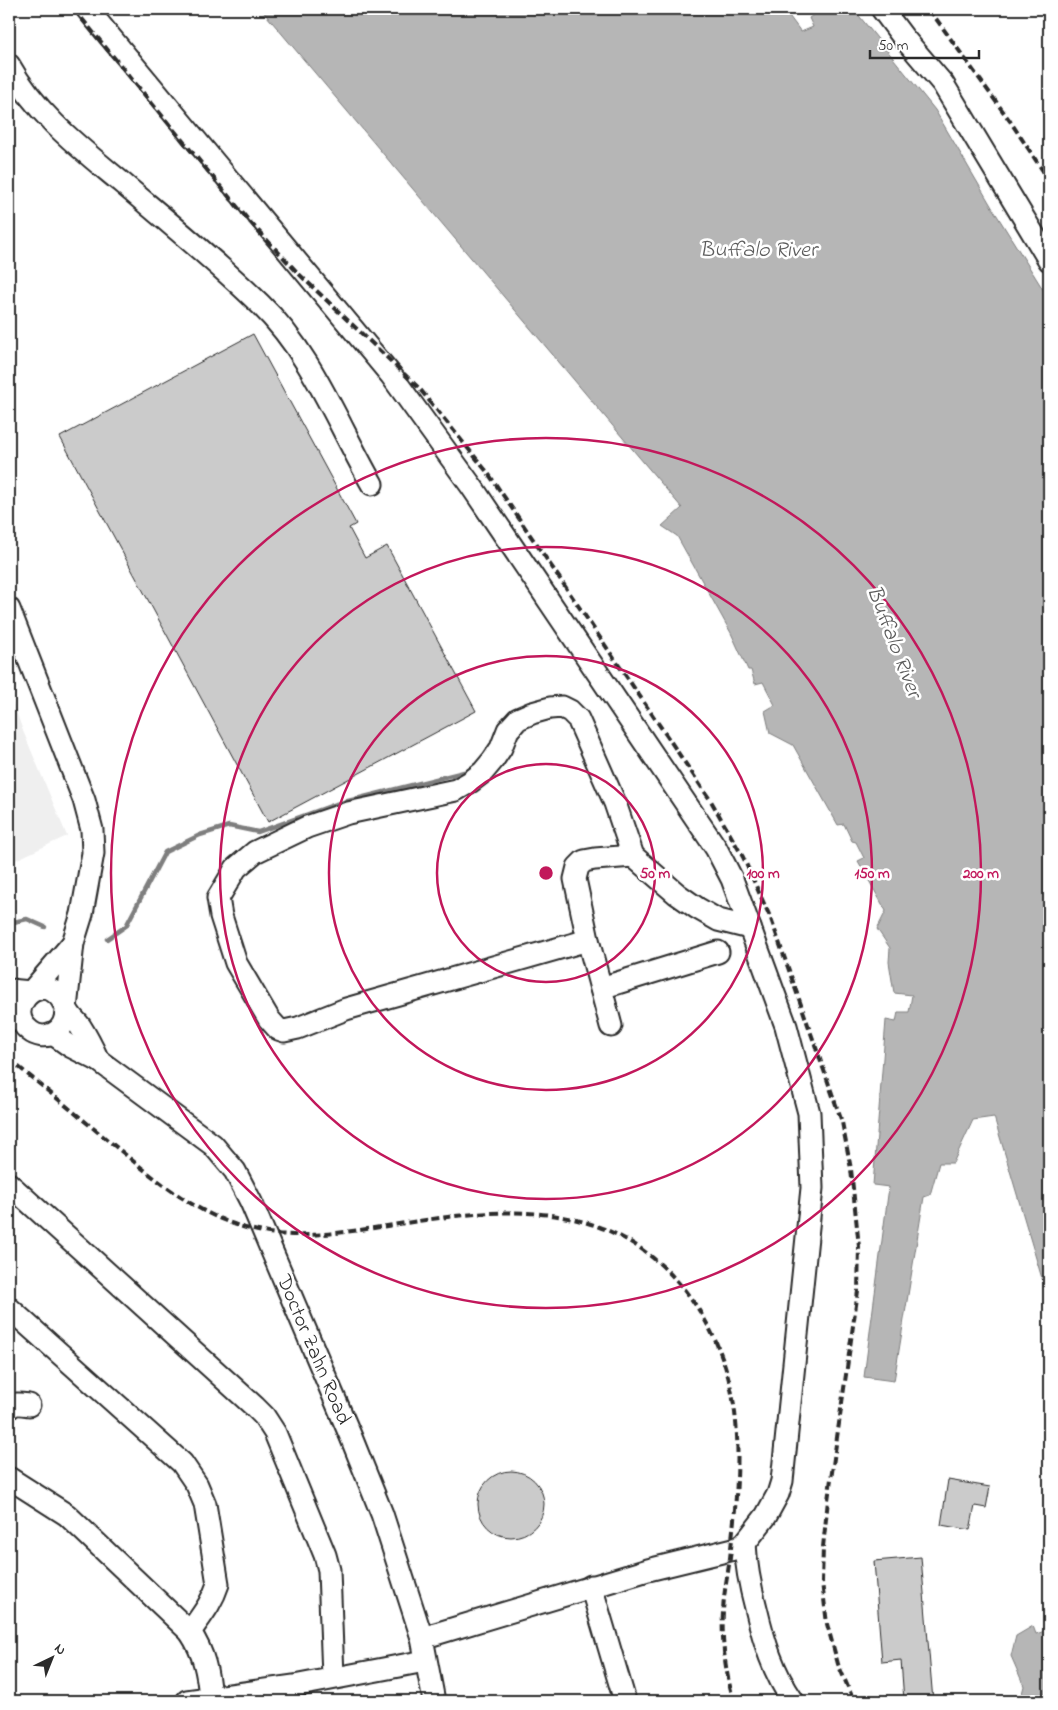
<svg xmlns="http://www.w3.org/2000/svg" width="1058" height="1710" font-family="'Indie Flower',sans-serif">
<style>
.built{fill:#efefef}
.water{fill:#b6b6b6;stroke:#7e7e7e}
.lines{fill:none;stroke-linecap:round;stroke-linejoin:round}
.stream{stroke:#7e7e7e;stroke-width:4.5}
.building{fill:#cbcbcb;stroke:#2b2b2b}
.minor-casing{stroke:#2b2b2b;stroke-width:25}
.minor{stroke:#fff;stroke-width:21}
.rail{stroke:#2b2b2b;stroke-width:4;stroke-dasharray:8 4;stroke-linecap:butt}
.ring{fill:none;stroke:#c2185b;stroke-width:2.5}
.labels{text-anchor:middle;dominant-baseline:central;stroke-width:5;stroke-linejoin:round;paint-order:stroke}
.street-label{font-size:21px;fill:#2b2b2b;stroke:#fff}
.water-label{font-size:22px;font-style:italic;fill:#5c5c5c;stroke:#fff}
.centre{fill:#c2185b;stroke:#fff;stroke-width:2.5}
.ring-label{font-size:15px;text-anchor:middle;font-weight:bold;fill:#c2185b;stroke:#fff;stroke-width:5;stroke-linejoin:round;paint-order:stroke}
</style>
<rect width="100%" height="100%" fill="#fff"/>
<filter id="ink" filterUnits="userSpaceOnUse"><feTurbulence type="fractalNoise" baseFrequency=".02" numOctaves="2"/><feDisplacementMap in="SourceGraphic" scale="10" xChannelSelector="R" yChannelSelector="G"/><feConvolveMatrix kernelMatrix="1 2 1 2 8 2 1 2 1" color-interpolation-filters="sRGB"/></filter>
<g filter="url(#ink)">
<polygon class="built" points="9,691 23,731 67,836 9,863"/>
<g class="water">
<path d="M261,9H784L801,32L813,27L809,18C821,9 842,5 856,12L935,110L993,209L1049,299V1302L994,1117L973,1120L953,1163H939L930,1195L924,1197L894,1381L864,1377L889,1187L873,1185L886,1020L896,1022L898,1012H909L912,995L894,993L889,962L890,948L877,929L886,911L858,861L864,858L856,842L852,841L844,824L838,825L793,745L770,733L765,711L775,705L763,682L755,684L751,670H748L731,633L677,536L662,526L682,508Z"/>
<polygon points="1049,1621 1049,1701 1020,1701 1024,1686 1011,1656 1016,1636 1033,1626 1036,1634 1045,1631 1044,1623"/>
</g>
<g class="lines">
<g class="stream">
<polyline points="9,923 27,919 45,927"/>
<polyline points="107,939 126,926 165,852 200,835 229,826 258,832 336,804 472,770"/>
</g>
</g>
<g class="building">
<polygon points="253,334 356,524 349,528 365,558 387,546 476,711 268,822 60,437"/>
<circle cx="511" cy="1504" r="33"/>
<polygon points="948,1480 990,1487 986,1508 975,1506 970,1530 941,1525"/>
<polygon points="921,1557 933,1701 904,1701 901,1660 882,1662 874,1561"/>
</g>
<g class="lines">
<g class="minor-casing">
<g id="minor">
<polyline points="87,9 391,375 472,487 716,848 732,879 786,1026 809,1113 812,1188 786,1442 782,1481 778,1494 766,1516 745,1543 738,1548 648,1570 422,1638"/>
<polyline points="882,9 903,37 943,84 1049,260"/>
<path d="M9,65C36,114 79,147 121,182C168,222 216,261 260,304C312,354 337,423 372,484"/>
<path d="M9,609L84,800L92,830L93,853L82,914L73,943L66,1009C66,1019 63,1030 52,1034C45,1037 36,1036 30,1031C3,1011 36,973 58,995C63,1000 64,1005 68,1011C71,1017 76,1021 80,1026C87,1037 93,1049 98,1060"/>
<polyline points="588,940 346,1009 298,1028 284,1031 278,1029 269,1019 236,963 221,916 218,898 236,868 255,852 307,827 348,813 456,790 470,782 483,772 493,760 501,748 508,730 518,719 532,713 550,708 562,707 570,711 578,719 615,803 633,856 677,894 697,908 718,920 750,928"/>
<polyline points="601,988 718,952"/>
<polyline points="9,990 31,992 73,943"/>
<polyline points="611,1026 588,940 575,879 578,867 584,861 595,859 633,856"/>
<polyline points="53,1034 70,1046 98,1060 213,1145 235,1171 251,1202 351,1437 382,1514 422,1638 434,1701"/>
<polyline points="9,1184 255,1407 264,1416 275,1433 325,1555 329,1570 333,1677"/>
<path d="M9,1308L182,1463L197,1485L205,1504L218,1584C212,1603 201,1616 190,1632"/>
<path d="M9,1408C14,1402 22,1404 29,1405"/>
<path d="M9,1478L67,1515L190,1632C204,1653 208,1673 210,1698"/>
<path d="M745,1543C746,1565 750,1586 756,1608C764,1642 773,1672 793,1701"/>
<polyline points="591,1586 625,1701"/>
<polyline points="187,1701 294,1686 425,1661"/>
</g>
</g>
<use href="#minor" class="minor"/>
<g class="rail">
<polyline points="74,9 250,222 299,274 419,388 488,473 711,801 743,857 771,919 842,1122 851,1169 859,1247 858,1291 828,1500 823,1547 822,1582 827,1624 838,1664 854,1701"/>
<polyline points="929,9 1010,121 1049,180"/>
<path d="M9,1059C42,1086 76,1114 110,1142C153,1177 195,1215 250,1229C291,1240 332,1234 374,1228C464,1214 564,1193 644,1251C681,1278 708,1317 723,1360C744,1420 738,1486 731,1548C730,1562 727,1576 725,1590C720,1627 723,1665 734,1701"/>
</g>
</g>
</g>
<g class="ring">
<circle cx="546" cy="873" r="109"/>
<circle cx="546" cy="873" r="217"/>
<circle cx="546" cy="873" r="326"/>
<circle cx="546" cy="873" r="435"/>
</g>
<g class="labels">
<g class="street-label">
<text transform="translate(313 1350) rotate(67)">Doctor Zahn Road</text>
</g>
<g class="water-label">
<text x="758" y="251">Buffalo River</text>
<text transform="translate(893 642) rotate(69)">Buffalo River</text>
</g>
</g>
<circle cx="546" cy="873" r="8" class="centre"/>
<g class="ring-label">
<text x="655" y="878">50 m</text>
<text x="763" y="878">100 m</text>
<text x="872" y="878">150 m</text>
<text x="981" y="878">200 m</text>
</g>
<rect width="1058" height="1710" fill="none" stroke="#fff" stroke-width="30"/>
<rect x="15" y="15" width="1028" height="1680" fill="none" stroke="#2b2b2b" stroke-width="2" filter="url(#ink)"/>
<g transform="translate(52 1658) rotate(43)" stroke="#ffffff" stroke-width="4" paint-order="stroke">
<path d="M0-4L9 19L0 12L-9 19Z" fill="#2b2b2b"/>
<text y="-8" font-size="14" font-weight="bold" text-anchor="middle" fill="#2b2b2b">N</text>
</g>
<path d="M870 50v8h109v-8" fill="none" stroke="#2b2b2b" stroke-width="2.5"/>
<text x="878" y="50" font-size="15" fill="#2b2b2b" stroke="#ffffff" stroke-width="4" paint-order="stroke">50 m</text>
</svg>
